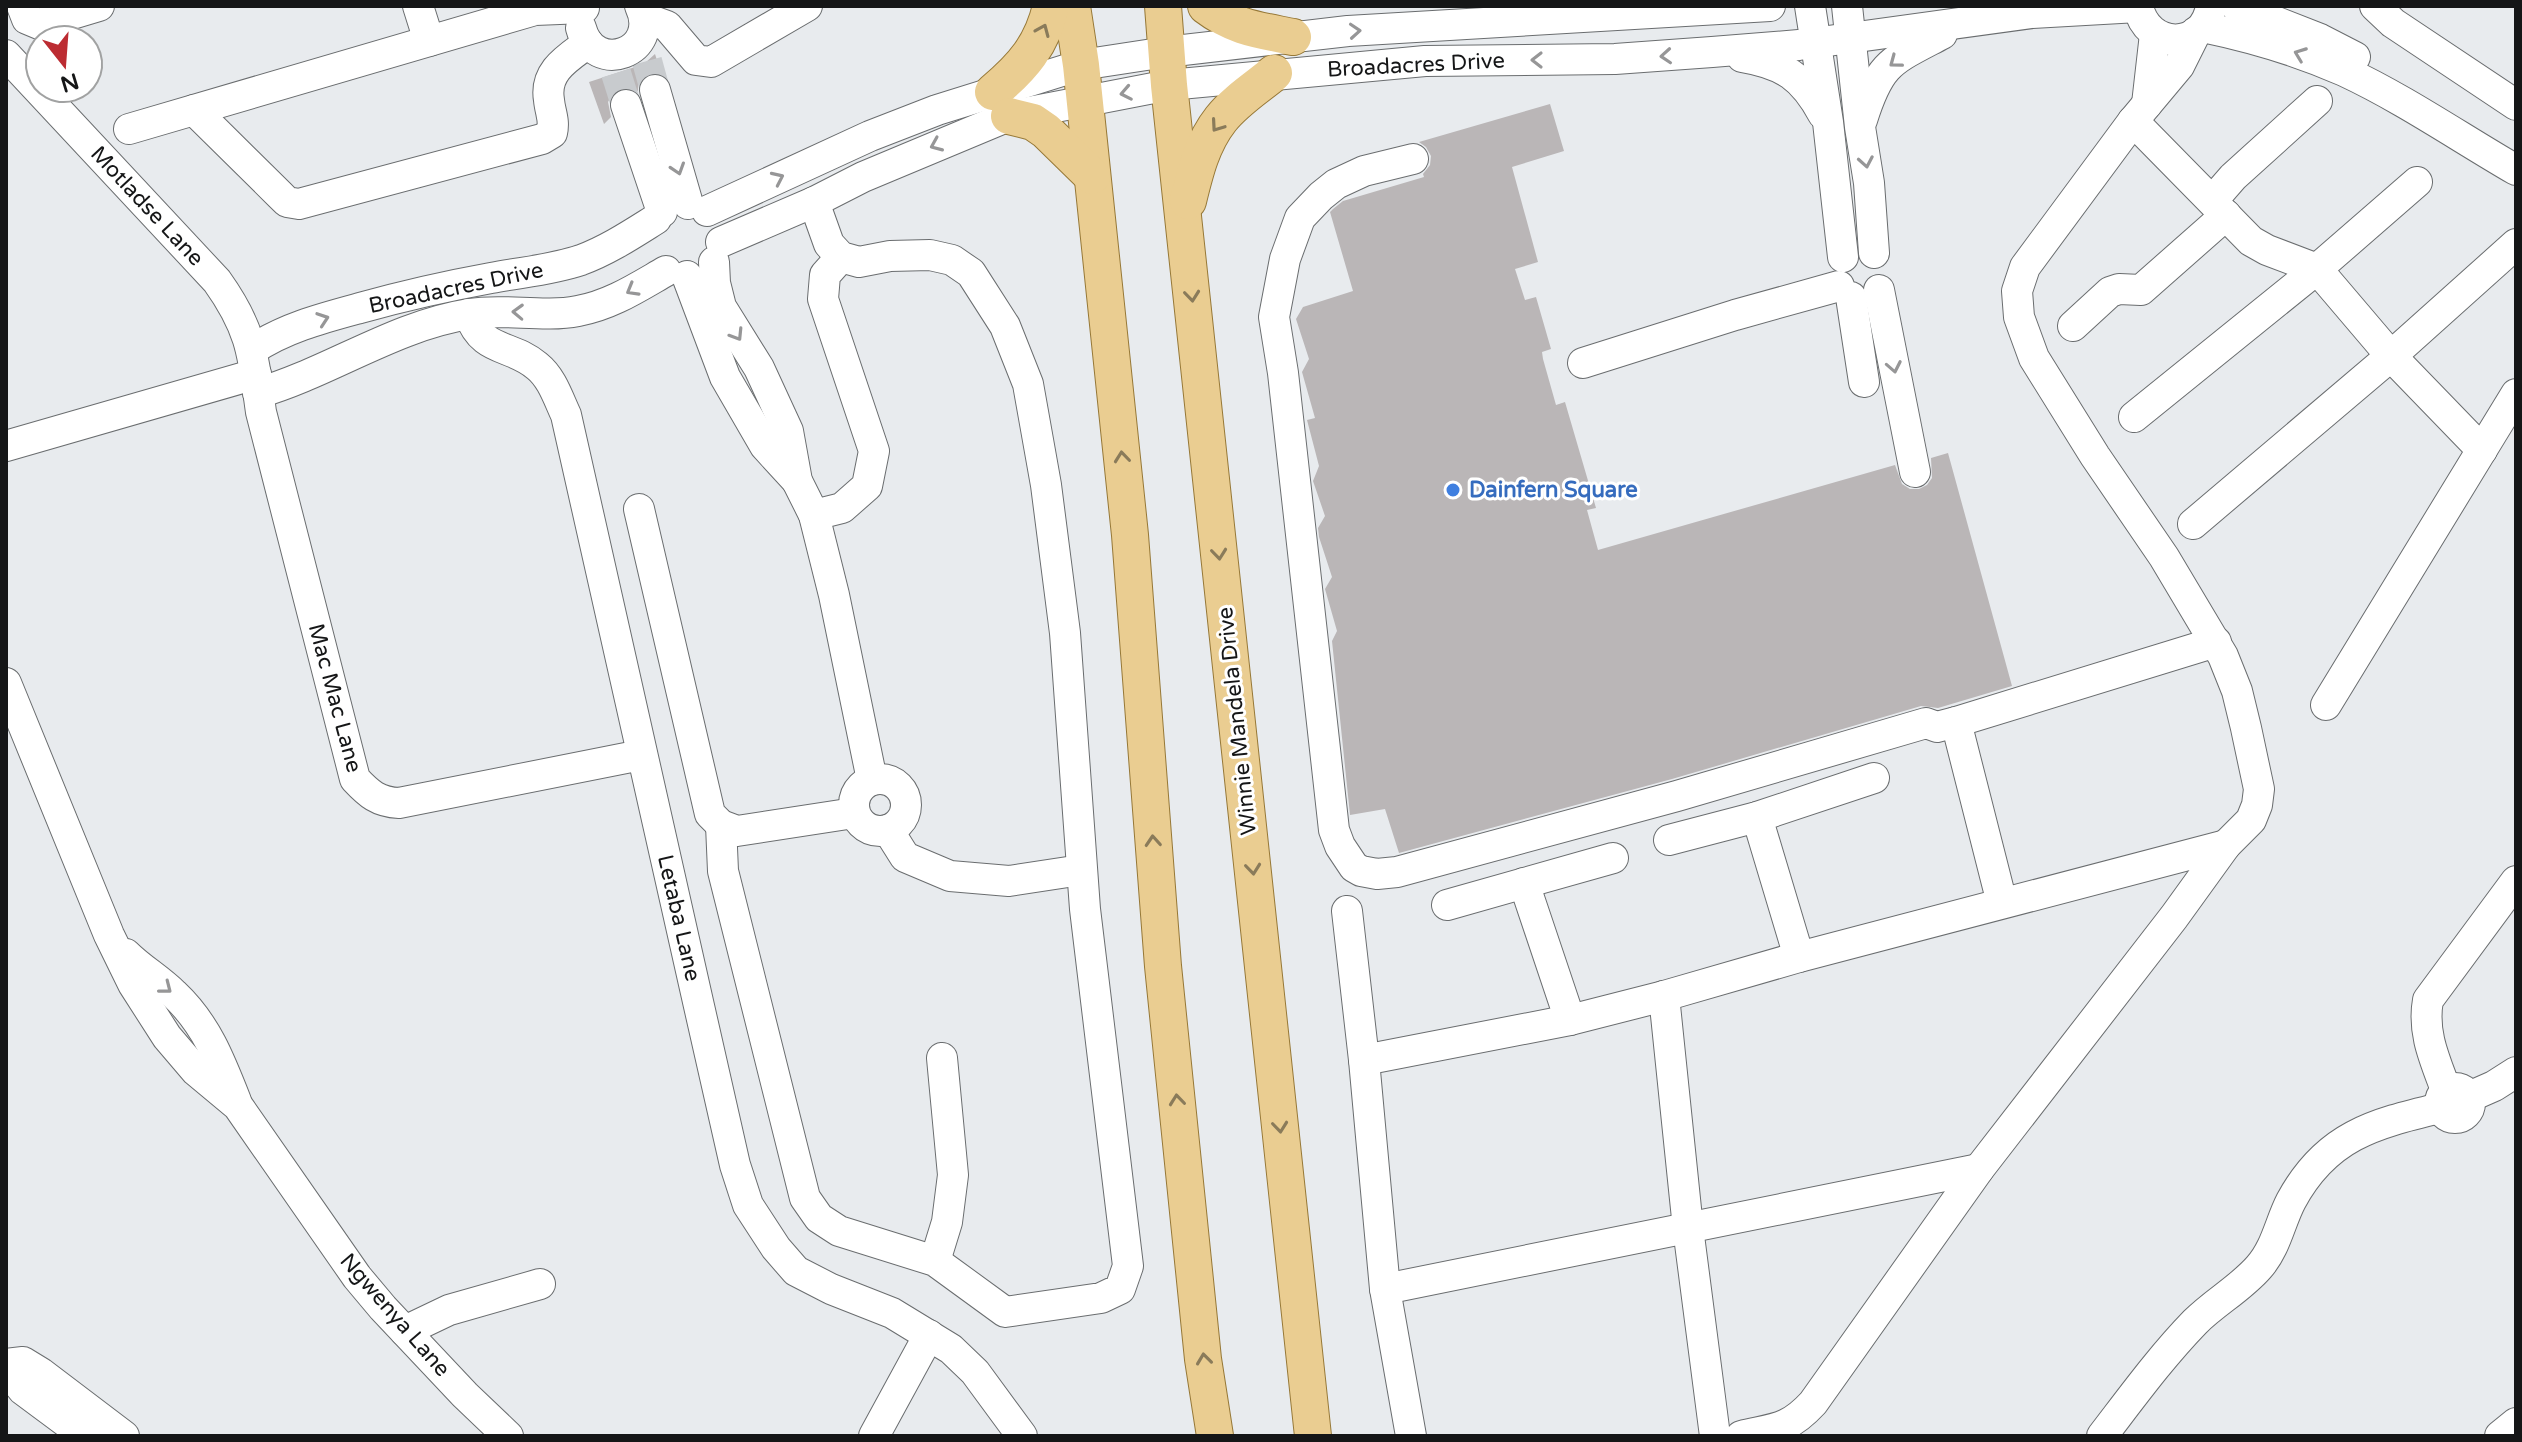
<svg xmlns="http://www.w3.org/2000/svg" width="2522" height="1442" font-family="'Varela Round',sans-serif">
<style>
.building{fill:#bab6b7}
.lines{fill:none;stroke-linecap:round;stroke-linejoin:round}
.minor-tunnel{stroke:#c8cbce;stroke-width:30;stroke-dasharray:30 15;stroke-linecap:butt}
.minor-casing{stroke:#6a6d6f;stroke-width:32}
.major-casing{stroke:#967837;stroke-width:38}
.minor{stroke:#fff;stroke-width:30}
.major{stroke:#eacd91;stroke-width:36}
.oneway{stroke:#8a7b5a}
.oneway2{stroke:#969697}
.shop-dot{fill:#3f7fe0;stroke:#fff;stroke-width:3}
.labels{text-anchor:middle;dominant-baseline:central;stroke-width:6;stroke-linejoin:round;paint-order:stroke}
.street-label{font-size:22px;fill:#151617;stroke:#fff}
.shop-label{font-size:22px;font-weight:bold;fill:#366cbe;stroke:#fff;text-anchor:start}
</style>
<rect width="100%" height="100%" fill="#e8ebee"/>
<g class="building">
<polygon points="655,54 661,73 651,73 643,77 638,85 638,91 629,87 621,88 613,93 608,102 611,117 604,124 589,82 632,68 645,63"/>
<polygon points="1550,104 1564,151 1512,167 1538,262 1515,269 1525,300 1536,297 1551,349 1542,352 1543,359 1556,405 1565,402 1596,508 1587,510 1598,550 1895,465 1902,484 1910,489 1919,489 1927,485 1932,478 1931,458 1948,453 2012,686 1938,708 1921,706 1672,779 1399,853 1385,809 1350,815 1332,641 1337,631 1325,589 1332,577 1319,537 1318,528 1325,516 1313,481 1319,466 1307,420 1315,418 1302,372 1309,359 1296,319 1303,307 1353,291 1330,212 1333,209 1343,201 1424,177 1423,174 1430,165 1431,156 1426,147 1419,142"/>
</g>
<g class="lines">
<g class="minor-tunnel">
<polyline points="647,61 655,90"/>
<polyline points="616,73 626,105"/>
</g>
<g class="minor-casing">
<g id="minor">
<polyline points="22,6 27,19 39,24 99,6"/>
<polyline points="418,6 429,41"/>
<polyline points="1810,6 1828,122 1843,257"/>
<polyline points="1847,6 1860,127 1869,183 1874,253"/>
<path d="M2138,6C2147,50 2204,51 2211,6"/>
<polyline points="2236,6 2320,39 2355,57"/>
<polyline points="2375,6 2393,23 2516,105"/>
<polyline points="645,18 667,26 696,60 711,62 807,6"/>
<path d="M2203,27C2251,37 2299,51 2344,71C2404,99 2459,137 2516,170"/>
<path d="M581,28C594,77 662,52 640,6"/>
<path d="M6,55L217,281C252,330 253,355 261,412L355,779C369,794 378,802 399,803L641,755"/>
<path d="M1742,57C1784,64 1803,77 1823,114"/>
<polyline points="655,90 688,204"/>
<polyline points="2147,104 2155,34"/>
<polyline points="626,105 662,212"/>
<path d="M194,110L280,195L287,202L299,204L542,139L552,133C555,120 550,112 549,100C544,71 568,58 588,43"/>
<path d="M1862,120C1880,62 1891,61 1942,34"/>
<polyline points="2133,121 2251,241 2267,250 2317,269 2391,356 2482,450"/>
<polyline points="129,129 535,10 584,8"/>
<polyline points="1413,159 1364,171 1336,184 1321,196 1300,218 1285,259 1274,317 1283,373 1334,830 1340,846 1354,867 1361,871 1377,874 1397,872 1677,796 1926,723 1937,727 1956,722 2216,642"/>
<polyline points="2213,200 2233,177 2317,101"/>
<polyline points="707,211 870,136 937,110 1081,65 1166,52 1348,31 1770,6"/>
<polyline points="721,242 814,202 863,177 1009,116 1169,85 1425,61 1615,59 1712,52 1799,45 2032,13 2138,7"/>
<polyline points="714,262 715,283 721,307 759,368 788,431 797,481 814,515 834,595 872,780"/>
<polyline points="687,276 725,377 765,446 797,481"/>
<polyline points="1879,290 1915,472"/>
<polyline points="1851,297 1864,382"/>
<path d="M469,314C483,354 510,343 537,366C552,378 558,398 566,415L699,1006L735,1165L748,1205L776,1248L796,1271L831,1289L892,1313L951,1349L975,1372L1022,1436"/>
<polyline points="2073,326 2110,292 2119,289 2141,290 2226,215"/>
<path d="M252,350C284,328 323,318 360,308C403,296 447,286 491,278C522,272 552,270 581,260C608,250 632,234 656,219"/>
<polyline points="1583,363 1735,315 1839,286"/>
<path d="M258,393C330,372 394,326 469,314C505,308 542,318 578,311C611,305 638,287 666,271"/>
<polyline points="2134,417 2317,269 2417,182"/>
<polyline points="6,446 256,374"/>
<polyline points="639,509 710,814 721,825 737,831 854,813"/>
<polyline points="814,515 842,508 867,486 874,451 823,299 825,275 841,257"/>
<polyline points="2193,524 2391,356 2516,244"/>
<polyline points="6,683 109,935 133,984 167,1037 196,1071 238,1106 357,1277 383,1308 465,1395 508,1436"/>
<polyline points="2326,705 2516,394"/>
<polyline points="1956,722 2002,903"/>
<circle cx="880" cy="805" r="26"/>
<polyline points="1757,817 1799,957"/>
<polyline points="721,825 723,871 805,1198 819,1218 839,1231 935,1261 1005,1312 1101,1298 1120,1289 1128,1266 1085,909 1065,633 1046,485 1028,384 1005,326 971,273 952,260 930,255 890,256 859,262 841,257 829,244 814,202"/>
<polyline points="888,830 905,857 950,876 1009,881 1081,870"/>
<polyline points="1669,840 1757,817 1874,778"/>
<polyline points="1524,883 1570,1020"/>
<polyline points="1447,905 1613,858"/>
<polyline points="1347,911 1364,1060"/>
<path d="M126,954C141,969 159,979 174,994C206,1024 220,1060 236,1101"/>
<polyline points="1664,996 1688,1228 1715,1436"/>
<circle cx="2455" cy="1103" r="15"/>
<path d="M2446,1090C2435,1060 2422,1033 2428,1000L2516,881"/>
<polyline points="2469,1097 2494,1086 2516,1072"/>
<polyline points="935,1261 947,1222 953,1175 942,1058"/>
<polyline points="1385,1289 1979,1169"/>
<polyline points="405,1331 449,1310 540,1284"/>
<polyline points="6,1364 23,1362 41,1373 124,1436"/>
<polyline points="6,1369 23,1390 85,1436"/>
<polyline points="874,1436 929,1335"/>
<polyline points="1411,1436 1385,1289 1364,1060 1570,1020 1664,996 1799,957 2226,845"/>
<path d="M1741,1436C1775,1428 1788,1430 1813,1403L1979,1169L2174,917L2226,845L2251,820L2257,805L2259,789L2246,728L2237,691L2223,656L2164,557L2095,456L2034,358L2019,317L2017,291L2025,267L2133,121L2179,66L2196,32"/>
<path d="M2102,1436C2132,1397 2161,1357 2195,1322C2215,1302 2241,1288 2259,1267C2276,1248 2280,1222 2291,1201C2326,1136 2373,1124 2440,1108"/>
<polyline points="2500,1436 2516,1423"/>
</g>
</g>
<g class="major-casing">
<g id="major">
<polyline points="1072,6 1081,65 1130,535 1163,966 1203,1359 1215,1436"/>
<polyline points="1163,6 1169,85 1313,1436"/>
<path d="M1206,6C1235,28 1258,30 1293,37"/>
<path d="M993,92C1023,67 1042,45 1051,6"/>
<polyline points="1009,116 1033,122 1046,131 1092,176"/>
<path d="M1188,201C1195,172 1202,143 1221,119C1235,101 1257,87 1274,73"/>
</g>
</g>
<use href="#minor" class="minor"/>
<use href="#major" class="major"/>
</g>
<defs><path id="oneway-chevron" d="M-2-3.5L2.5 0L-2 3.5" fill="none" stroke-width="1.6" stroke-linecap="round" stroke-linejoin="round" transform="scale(2)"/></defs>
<g class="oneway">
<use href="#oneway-chevron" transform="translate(1043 30) rotate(-67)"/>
<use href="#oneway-chevron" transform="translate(1217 126) rotate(125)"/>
<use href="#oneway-chevron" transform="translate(1192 296) rotate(84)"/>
<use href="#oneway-chevron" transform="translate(1122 457) rotate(-96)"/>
<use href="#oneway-chevron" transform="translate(1219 554) rotate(84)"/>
<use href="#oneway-chevron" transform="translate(1153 841) rotate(-94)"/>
<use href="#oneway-chevron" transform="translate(1253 869) rotate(84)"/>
<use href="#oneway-chevron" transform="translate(1177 1100) rotate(-96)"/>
<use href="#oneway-chevron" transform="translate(1280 1127) rotate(84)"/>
<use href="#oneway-chevron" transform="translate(1204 1359) rotate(-97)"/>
</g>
<g class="oneway2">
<use href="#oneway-chevron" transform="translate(1355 31) rotate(-4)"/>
<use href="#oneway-chevron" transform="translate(2300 54) rotate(-159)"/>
<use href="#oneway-chevron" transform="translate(1666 56) rotate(176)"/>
<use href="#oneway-chevron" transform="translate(1537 60) rotate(180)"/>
<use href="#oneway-chevron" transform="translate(1895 62) rotate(143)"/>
<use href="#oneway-chevron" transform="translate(1126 93) rotate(169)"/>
<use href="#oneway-chevron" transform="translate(936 145) rotate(157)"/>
<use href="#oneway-chevron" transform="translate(1866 162) rotate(80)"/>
<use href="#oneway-chevron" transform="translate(678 169) rotate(72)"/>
<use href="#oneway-chevron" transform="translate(778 178) rotate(-25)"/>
<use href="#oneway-chevron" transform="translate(632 290) rotate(150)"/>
<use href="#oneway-chevron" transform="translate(518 312) rotate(-178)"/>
<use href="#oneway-chevron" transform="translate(323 319) rotate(-19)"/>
<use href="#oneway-chevron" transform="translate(737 335) rotate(58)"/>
<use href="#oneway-chevron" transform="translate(1894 367) rotate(79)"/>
<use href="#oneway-chevron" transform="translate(166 988) rotate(38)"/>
</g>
<circle class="shop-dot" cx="1453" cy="490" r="8"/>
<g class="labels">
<g class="street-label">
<text transform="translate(1416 65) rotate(-3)">Broadacres Drive</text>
<text transform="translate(147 206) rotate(47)">Motladse Lane</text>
<text transform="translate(456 288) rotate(-12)">Broadacres Drive</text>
<text transform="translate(335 698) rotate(75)">Mac Mac Lane</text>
<text transform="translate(1237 721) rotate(-96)">Winnie Mandela Drive</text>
<text transform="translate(679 918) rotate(77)">Letaba Lane</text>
<text transform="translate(395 1315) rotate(49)">Ngwenya Lane</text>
</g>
<g class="shop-label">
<text x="1469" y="490">Dainfern Square</text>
</g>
</g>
<rect width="2522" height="1442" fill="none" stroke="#151617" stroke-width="16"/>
<g transform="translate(64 64) rotate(163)"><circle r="38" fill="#ffffff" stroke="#a1a2a2" stroke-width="2"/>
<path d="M0-6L14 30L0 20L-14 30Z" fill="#bc2c32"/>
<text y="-12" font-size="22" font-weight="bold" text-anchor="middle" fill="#151617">N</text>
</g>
</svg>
